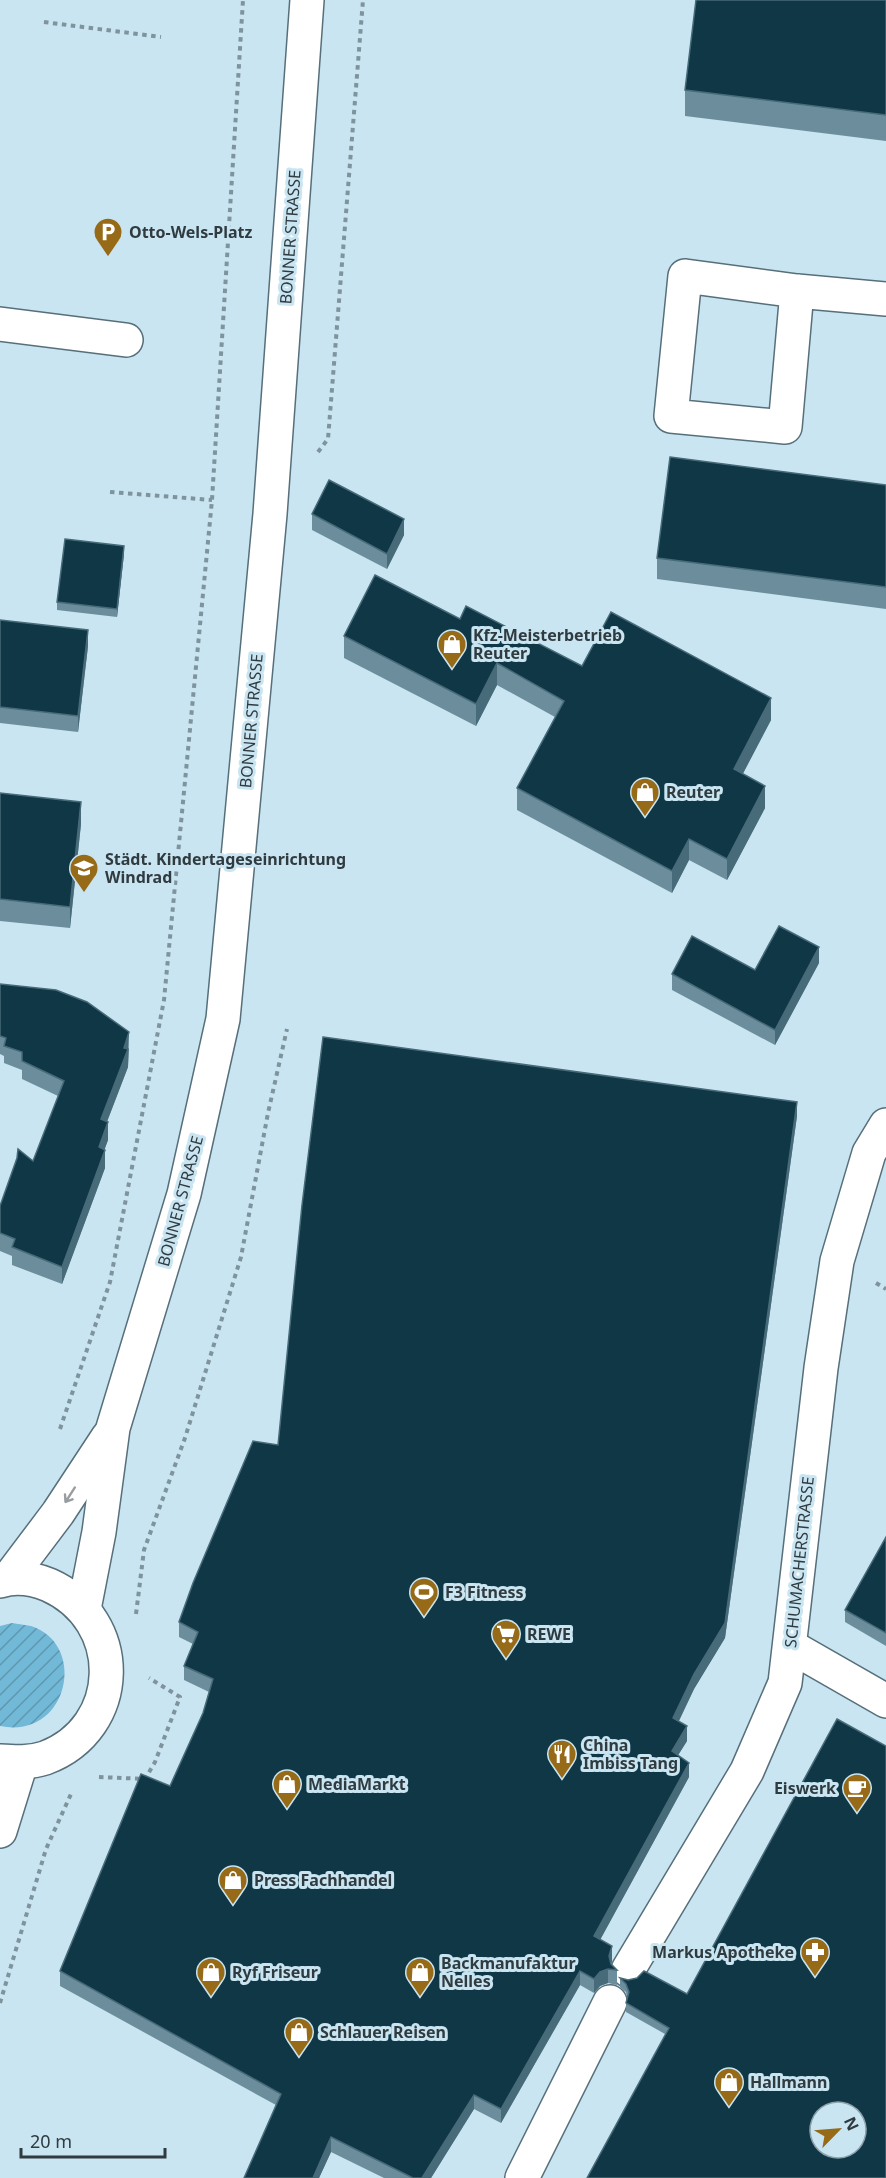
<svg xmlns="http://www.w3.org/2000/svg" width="886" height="2178" font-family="'Noto Sans',sans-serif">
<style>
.garden{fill:url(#garden-furrows)}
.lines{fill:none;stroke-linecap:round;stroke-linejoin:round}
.minor-casing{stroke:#566f7a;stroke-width:36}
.path{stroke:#7f939c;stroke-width:4;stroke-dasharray:4.5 4.5;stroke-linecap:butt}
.minor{stroke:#fff;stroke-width:33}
.wall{fill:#6c8e9c}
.shaded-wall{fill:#486b7a}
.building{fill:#103746;stroke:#486b7a;stroke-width:1.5;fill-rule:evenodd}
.oneway{stroke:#989da0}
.labels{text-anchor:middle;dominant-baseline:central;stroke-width:6;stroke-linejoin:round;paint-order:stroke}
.poi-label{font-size:16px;font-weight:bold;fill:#303b40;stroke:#c9e5f2;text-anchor:start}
.street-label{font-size:16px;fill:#303b40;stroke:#c9e5f2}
</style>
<defs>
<pattern id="garden-furrows" width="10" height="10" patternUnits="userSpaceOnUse" patternTransform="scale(1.5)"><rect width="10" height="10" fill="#72b8d7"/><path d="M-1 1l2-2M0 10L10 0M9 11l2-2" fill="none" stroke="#5e97b0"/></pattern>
</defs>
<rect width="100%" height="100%" fill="#c9e5f2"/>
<path class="garden" d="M12,1623C18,1624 25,1625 31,1626C88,1644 69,1740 0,1726V1626Z"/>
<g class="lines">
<g class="minor-casing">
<g id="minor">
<polyline points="797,291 785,427 671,416 685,276 797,291 886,299"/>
<polyline points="0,324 126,340"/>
<polyline points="9,1578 58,1513 108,1437"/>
<path d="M0,1581C16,1576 34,1579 49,1585C127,1620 125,1728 45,1758C30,1763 15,1762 0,1761"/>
<polyline points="84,1609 99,1532 113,1428 184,1194 223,1019 270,514 307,0"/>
<polyline points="790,1646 886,1701"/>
<polyline points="0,1831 21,1763"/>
<polyline points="628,1970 747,1771 785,1683 821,1368 837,1261 869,1153 886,1125"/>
<polyline points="522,2178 610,2002"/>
</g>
</g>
<g class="path">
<polyline points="44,22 161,37"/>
<polyline points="318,452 328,439 363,0"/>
<polyline points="110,492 212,500"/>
<polyline points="876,1283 886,1289"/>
<polyline points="60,1429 110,1282 164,1000 212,500 243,0"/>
<polyline points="136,1614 144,1550 185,1438 241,1257 268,1113 287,1029"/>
<polyline points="99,1777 145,1779 155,1762 180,1697 149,1678"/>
<polyline points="0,2003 46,1849 71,1794"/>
</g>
<use href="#minor" class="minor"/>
</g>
<g class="wall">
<polygon points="886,0 886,141 685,116 685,90"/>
<polygon points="886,485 886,609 657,579 657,558"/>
<polygon points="312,514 404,535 387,569 312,530"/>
<polygon points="124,554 117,617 57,610 57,602"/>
<polygon points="460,619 582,666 771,720 742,774 765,808 727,880 689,860 672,893 517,810 517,788 555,717 497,685 476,726 344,658 344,636"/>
<polygon points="0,620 88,646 78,732 0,723"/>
<polygon points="0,793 81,824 70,928 0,921"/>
<polygon points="819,963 775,1045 672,990 672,974 755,970"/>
<polygon points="0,984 129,1050 128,1067 107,1122 108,1140 104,1150 105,1168 62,1284 12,1265 12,1256 0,1251 0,1206 33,1161 58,1096 22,1079 22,1070 4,1063 4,1056 0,1054"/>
<polygon points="797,1116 725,1638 694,1689 679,1721 687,1741 678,1755 689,1777 600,1940 612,1961 611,1963 617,1970 617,1985 608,1983 600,1986 594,1993 580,1985 501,2123 474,2109 431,2178 384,2178 331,2152 319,2178 244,2178 276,2105 60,1986 60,1971 170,1786 203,1713 209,1692 184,1680 184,1666 193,1644 179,1637 179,1622 278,1445"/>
<polygon points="886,1537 886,1646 845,1622 845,1610"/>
<polygon points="620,1978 687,1994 665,2034 626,2012 626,2003 627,1997 626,1992 620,1987"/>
</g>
<g class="shaded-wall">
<polygon points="404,519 404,535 387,569 387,554"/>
<polygon points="124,546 124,554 117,617 117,609"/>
<polygon points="88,630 88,646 78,732 78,716"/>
<polygon points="497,663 497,685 476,726 476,704"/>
<polygon points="771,698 771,720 734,791 734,769"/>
<polygon points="765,786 765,808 727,880 727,859"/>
<polygon points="81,802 81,824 70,928 70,907"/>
<polygon points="689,839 689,860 672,893 672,871"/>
<polygon points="819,947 819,963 775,1045 775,1030"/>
<polygon points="129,1032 128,1067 101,1137 101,1119"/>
<polygon points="797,1102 797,1116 725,1638 694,1689 673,1733 673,1718"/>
<polygon points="108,1122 108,1140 99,1165 99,1147"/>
<polygon points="105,1150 105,1168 62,1284 62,1267"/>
<polygon points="687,1726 687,1741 672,1765 672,1751"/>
<polygon points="689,1763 689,1777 594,1951 594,1936"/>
<polygon points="612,1946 612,1961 609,1970 609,1956"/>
<polygon points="608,1969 608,1983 600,1986 594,1993 594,1979 600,1972"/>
<polygon points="580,1971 580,1985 501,2123 501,2109"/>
<polygon points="474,2095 474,2109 431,2178 422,2178"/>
<polygon points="331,2137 331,2152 319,2178 313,2178"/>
</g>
<g class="building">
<polygon points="696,0 886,0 886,115 685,90"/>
<polygon points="670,457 886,485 886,587 657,558"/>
<polygon points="329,480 404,519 387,554 312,514"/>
<polygon points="65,539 124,546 117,609 57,602"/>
<polygon points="375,575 460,619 466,606 582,666 611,612 771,698 734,769 765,786 727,859 689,839 672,871 517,788 564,701 497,663 476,704 344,636"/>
<polygon points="0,620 88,630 78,716 0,707"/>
<polygon points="0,793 81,802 70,907 0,899"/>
<polygon points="779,926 819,947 775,1030 672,974 692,936 755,970"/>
<polygon points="0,984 56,990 87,1002 129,1032 124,1048 128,1049 101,1119 108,1122 99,1147 105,1150 62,1267 12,1247 15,1239 0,1233 0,1206 17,1158 18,1149 33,1161 64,1081 22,1061 22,1052 4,1046 6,1038 0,1036"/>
<polygon points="323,1037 797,1102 725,1623 694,1674 673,1718 687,1726 672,1751 689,1763 594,1936 612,1946 609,1956 611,1964 617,1970 608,1969 600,1972 594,1979 580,1971 501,2109 474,2095 422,2178 413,2178 331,2137 313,2178 244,2178 281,2094 60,1971 141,1774 170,1786 203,1713 213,1679 184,1666 198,1632 179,1622 193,1583 253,1441 278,1445 302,1205"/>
<polygon points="886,1537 886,1633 845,1610"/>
<path d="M837,1719L886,1746V2178H587L669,2028L626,2003L629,1992L626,1984L620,1978L628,1980L637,1978L644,1971L687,1994ZM820,2112H856V2148H820Z"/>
</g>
<defs><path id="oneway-shaft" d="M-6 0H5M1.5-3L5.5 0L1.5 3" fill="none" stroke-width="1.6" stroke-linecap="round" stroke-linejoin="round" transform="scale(1.5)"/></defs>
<use class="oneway" href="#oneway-shaft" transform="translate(70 1495) rotate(123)"/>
<defs>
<g id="parking-pin" transform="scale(1.5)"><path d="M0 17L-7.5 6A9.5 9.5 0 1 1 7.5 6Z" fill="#966a17" stroke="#c9e5f2"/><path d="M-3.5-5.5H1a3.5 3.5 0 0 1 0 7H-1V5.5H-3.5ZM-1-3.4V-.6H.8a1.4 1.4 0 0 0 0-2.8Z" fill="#fff"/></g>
<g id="shop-pin" transform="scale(1.5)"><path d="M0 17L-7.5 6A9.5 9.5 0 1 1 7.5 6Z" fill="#966a17" stroke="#c9e5f2"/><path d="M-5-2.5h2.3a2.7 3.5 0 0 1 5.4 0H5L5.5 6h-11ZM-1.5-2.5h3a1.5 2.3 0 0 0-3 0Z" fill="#fff"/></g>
<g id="school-pin" transform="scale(1.5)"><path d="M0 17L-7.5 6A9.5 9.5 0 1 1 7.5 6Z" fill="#966a17" stroke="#c9e5f2"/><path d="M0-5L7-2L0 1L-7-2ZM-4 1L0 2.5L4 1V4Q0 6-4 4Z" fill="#fff"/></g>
<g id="stadium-pin" transform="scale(1.5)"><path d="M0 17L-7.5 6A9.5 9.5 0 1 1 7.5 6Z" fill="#966a17" stroke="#c9e5f2"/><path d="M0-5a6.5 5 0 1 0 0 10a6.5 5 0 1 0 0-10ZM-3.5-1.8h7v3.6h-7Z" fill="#fff"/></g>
<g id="supermarket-pin" transform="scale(1.5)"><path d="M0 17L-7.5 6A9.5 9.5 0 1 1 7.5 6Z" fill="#966a17" stroke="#c9e5f2"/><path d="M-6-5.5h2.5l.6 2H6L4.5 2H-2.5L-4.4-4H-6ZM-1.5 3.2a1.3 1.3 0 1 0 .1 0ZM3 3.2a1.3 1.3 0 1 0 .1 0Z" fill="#fff"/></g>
<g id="restaurant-pin" transform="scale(1.5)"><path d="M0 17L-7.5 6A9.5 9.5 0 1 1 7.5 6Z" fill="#966a17" stroke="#c9e5f2"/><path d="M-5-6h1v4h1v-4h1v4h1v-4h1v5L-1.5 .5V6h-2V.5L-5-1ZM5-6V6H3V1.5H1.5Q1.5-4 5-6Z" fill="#fff"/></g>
<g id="cafe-pin" transform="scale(1.5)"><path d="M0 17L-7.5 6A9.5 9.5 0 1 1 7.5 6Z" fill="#966a17" stroke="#c9e5f2"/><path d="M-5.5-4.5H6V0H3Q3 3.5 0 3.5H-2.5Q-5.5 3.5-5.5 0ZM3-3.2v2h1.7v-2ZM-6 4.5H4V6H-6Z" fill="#fff"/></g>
<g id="pharmacy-pin" transform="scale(1.5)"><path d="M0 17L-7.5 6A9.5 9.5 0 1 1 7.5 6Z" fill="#966a17" stroke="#c9e5f2"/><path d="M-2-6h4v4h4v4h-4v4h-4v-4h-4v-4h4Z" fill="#fff"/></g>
</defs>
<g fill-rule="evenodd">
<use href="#parking-pin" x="108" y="232"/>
<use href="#shop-pin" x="452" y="644"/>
<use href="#shop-pin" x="645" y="792"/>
<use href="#school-pin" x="84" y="868"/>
<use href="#stadium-pin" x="424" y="1592"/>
<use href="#supermarket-pin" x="506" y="1634"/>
<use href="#restaurant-pin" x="562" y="1754"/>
<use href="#shop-pin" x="287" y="1784"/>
<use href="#cafe-pin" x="857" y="1788"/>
<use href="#shop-pin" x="233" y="1880"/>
<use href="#pharmacy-pin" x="815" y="1952"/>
<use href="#shop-pin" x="211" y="1972"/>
<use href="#shop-pin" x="420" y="1972"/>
<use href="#shop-pin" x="299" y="2032"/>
<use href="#shop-pin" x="729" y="2082"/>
</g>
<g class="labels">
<g class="poi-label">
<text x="129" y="232">Otto-Wels-Platz</text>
<text x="473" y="635">Kfz-Meisterbetrieb<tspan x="473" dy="18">Reuter</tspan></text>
<text x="666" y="792">Reuter</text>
<text x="105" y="859">Städt. Kindertageseinrichtung<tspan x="105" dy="18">Windrad</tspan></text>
<text x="445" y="1592">F3 Fitness</text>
<text x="527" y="1634">REWE</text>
<text x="583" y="1745">China<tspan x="583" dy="18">Imbiss Tang</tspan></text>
<text x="308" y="1784">MediaMarkt</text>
<text x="836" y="1788" text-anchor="end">Eiswerk</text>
<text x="254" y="1880">Press Fachhandel</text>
<text x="794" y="1952" text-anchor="end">Markus Apotheke</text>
<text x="441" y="1963">Backmanufaktur<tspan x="441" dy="18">Nelles</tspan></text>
<text x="232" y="1972">Ryf Friseur</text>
<text x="320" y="2032">Schlauer Reisen</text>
<text x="750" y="2082">Hallmann</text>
</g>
<g class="street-label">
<text transform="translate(290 237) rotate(-86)">BONNER STRASSE</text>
<text transform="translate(251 721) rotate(-85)">BONNER STRASSE</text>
<text transform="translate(180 1201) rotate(-75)">BONNER STRASSE</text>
<text transform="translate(799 1562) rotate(-84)">SCHUMACHERSTRASSE</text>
</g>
</g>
<g transform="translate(838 2130) rotate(65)"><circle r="28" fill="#c9e5f2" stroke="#8ca1ab" stroke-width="1.5"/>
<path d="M0-4.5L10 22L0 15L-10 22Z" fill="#966a17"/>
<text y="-9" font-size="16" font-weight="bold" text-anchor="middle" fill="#303b40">N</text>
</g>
<path d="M21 2148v9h144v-9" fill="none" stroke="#303b40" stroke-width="3"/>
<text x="30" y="2148" font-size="18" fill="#303b40" stroke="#c9e5f2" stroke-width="4.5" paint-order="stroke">20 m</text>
</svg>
